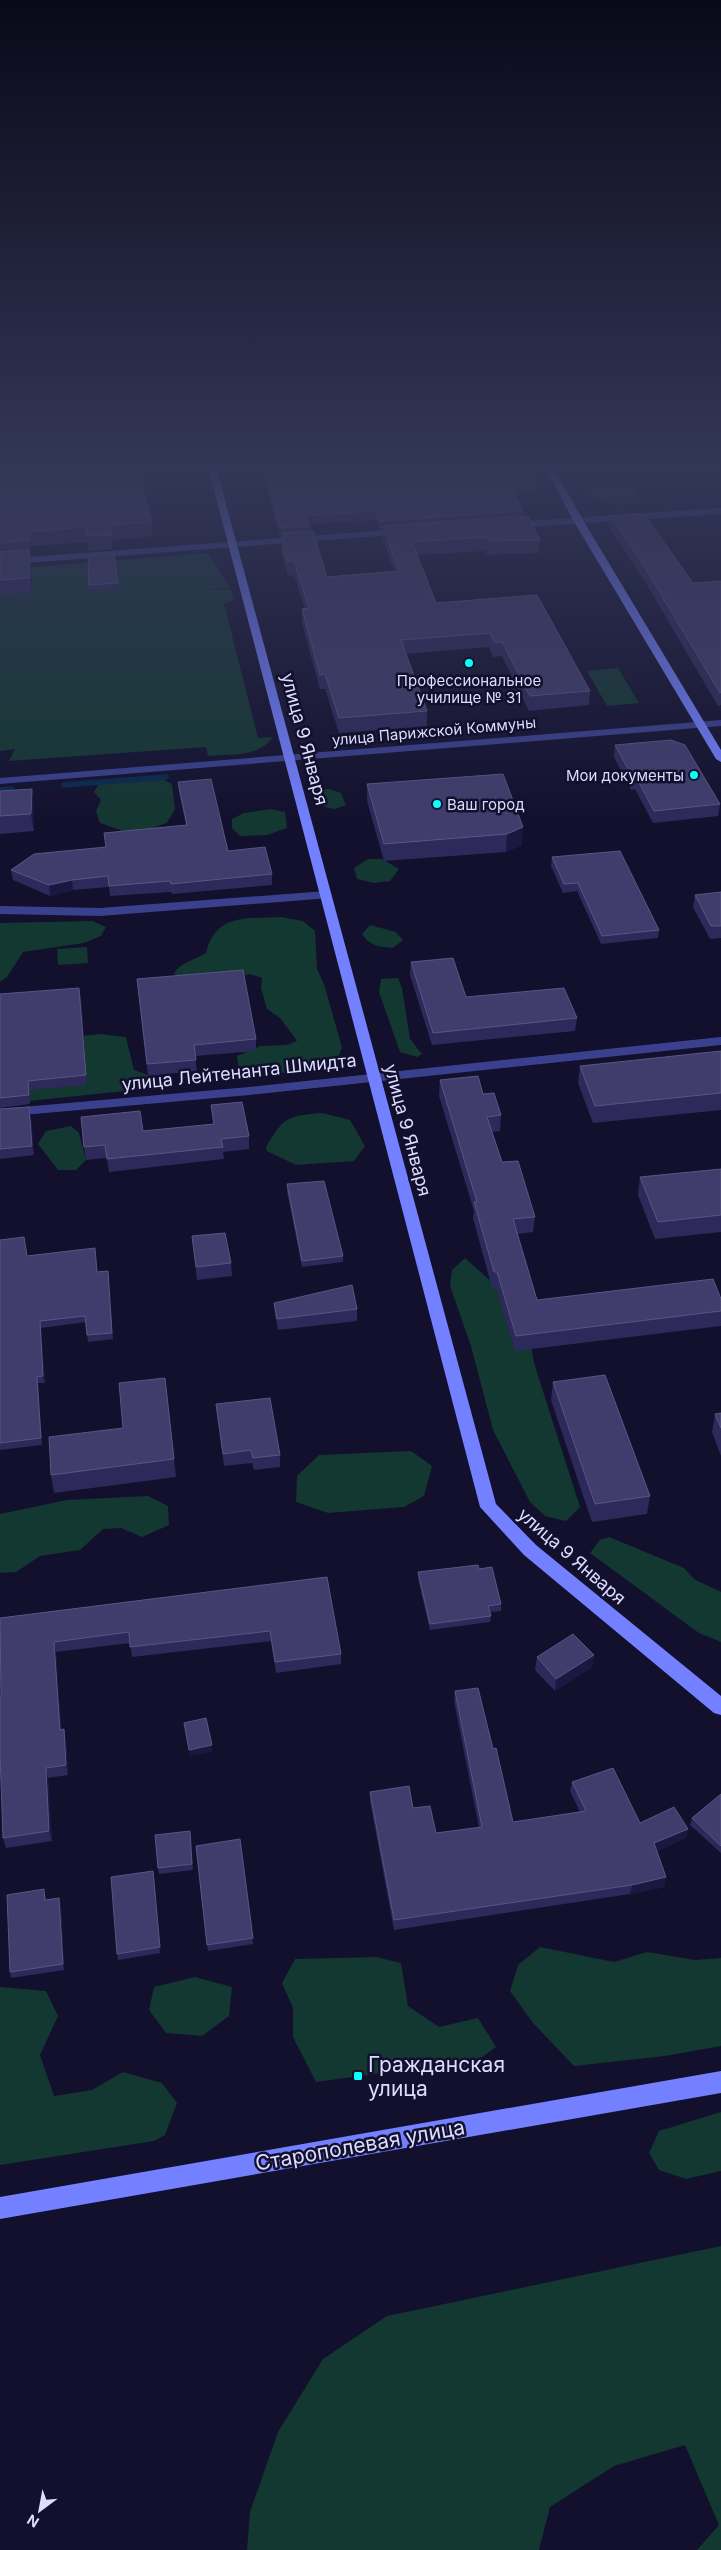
<svg xmlns="http://www.w3.org/2000/svg" width="721" height="2550" font-family="Inter,sans-serif">
<style>
.green{fill:#133731}
.lines{fill:none;stroke-linecap:round;stroke-linejoin:round}
.stream{stroke:#092a4d;stroke-width:5.5}
.street{fill:#3a408d;fill-rule:evenodd}
.secondary{fill:#7380ff;fill-rule:evenodd}
.wall{fill:#2d295a;fill-rule:evenodd}
.shaded-wall{fill:#1a1741}
.building{fill:#403d6c;stroke:#585683}
.poi-dot{fill:#08fffa;stroke:#12102d;stroke-width:2}
.labels{text-anchor:middle;dominant-baseline:central;stroke-width:5;stroke-linejoin:round;paint-order:stroke}
.far-poi-label{font-size:15px;fill:#dcdcff;stroke:#12102d}
.far-street-label{font-size:15px;fill:#dcdcff;stroke:#12102d}
.street-label{font-size:18px;fill:#dcdcff;stroke:#12102d}
.near-poi-label{font-size:21px;fill:#dcdcff;stroke:#12102d;text-anchor:start}
.near-street-label{font-size:21px;fill:#dcdcff;stroke:#12102d}
</style>
<rect width="100%" height="100%" fill="#12102d"/>
<g class="green">
<path d="M633,486L643,503C618,504 601,512 588,487Z"/>
<path d="M208,553L230,588L200,590L231,589L234,600L224,604L258,738L273,737C258,758 232,754 208,756L206,747L9,761L15,749L0,751V570Z"/>
<polygon points="618,668 639,703 607,706 587,671"/>
<polygon points="141,778 160,778 172,784 175,809 167,823 149,829 123,831 100,823 96,811 101,800 94,792 99,784"/>
<polygon points="329,789 341,793 346,805 335,809 325,807 315,790"/>
<polygon points="270,809 285,812 287,828 267,835 240,836 232,828 232,819 244,813"/>
<polygon points="368,859 382,859 399,869 390,881 374,883 357,879 354,868"/>
<path d="M281,917L303,921L315,931L317,969L324,984L342,1047L337,1062L323,1069L249,1076L239,1070L237,1056L261,1046L286,1045L297,1041L280,1018L267,1009L261,988L262,978L250,974L232,978L181,981L174,973C181,962 195,960 206,953C216,913 247,919 281,917Z"/>
<polygon points="92,921 106,927 101,936 84,943 23,952 7,977 0,982 0,923"/>
<path d="M370,925L396,932L403,940L393,948C379,947 370,946 362,934Z"/>
<polygon points="87,947 88,963 58,965 57,949"/>
<polygon points="398,978 402,988 410,1039 422,1054 417,1057 400,1052 379,992 381,979"/>
<polygon points="101,1034 126,1037 134,1070 153,1077 157,1088 163,1087 29,1101 22,1080 58,1038"/>
<path d="M322,1113L350,1120L365,1146L354,1161L296,1165L267,1151L266,1147C284,1117 286,1116 322,1113Z"/>
<polygon points="71,1126 79,1133 86,1160 76,1170 58,1170 38,1144 46,1131"/>
<polygon points="465,1258 525,1312 534,1363 580,1507 566,1521 545,1516 530,1502 493,1430 471,1346 450,1286 452,1270"/>
<polygon points="411,1451 432,1466 424,1496 404,1507 328,1513 296,1502 297,1476 319,1455"/>
<polygon points="148,1496 168,1506 169,1525 142,1537 121,1528 103,1529 80,1550 40,1556 16,1572 0,1573 0,1514 67,1500"/>
<polygon points="609,1537 684,1568 694,1579 721,1592 721,1642 699,1633 590,1553 600,1540"/>
<polygon points="540,1947 614,1962 647,1952 695,1960 721,1958 721,2046 665,2056 574,2066 533,2023 510,1991 518,1965"/>
<polygon points="376,1957 401,1963 408,2006 439,2027 478,2018 496,2047 467,2068 426,2067 316,2082 293,2037 293,2008 282,1983 295,1959"/>
<polygon points="195,1977 232,1987 229,2016 202,2036 166,2033 149,2010 154,1987"/>
<polygon points="0,1987 46,1991 58,2016 40,2055 54,2096 92,2090 123,2072 162,2083 177,2103 165,2135 154,2141 0,2165"/>
<polygon points="721,2112 721,2171 686,2179 659,2170 649,2153 659,2131"/>
<polygon points="721,2246 721,2550 697,2550 719,2525 685,2445 614,2466 550,2507 539,2550 247,2550 250,2512 278,2432 323,2359 387,2316"/>
</g>
<g class="lines">
<g class="stream">
<polyline points="64,785 166,777"/>
<polyline points="0,790 12,789"/>
</g>
<g class="street">
<polygon points="721,508 721,514 513,528 508,525 513,522"/>
<polygon points="402,529 405,530 405,534 0,565 0,559"/>
<polygon points="721,720 721,726 0,784 0,778"/>
<polygon points="326,891 332,895 330,898 100,916 0,914 0,906 100,908"/>
<polygon points="721,1037 721,1045 249,1095 0,1117 0,1109 249,1087"/>
</g>
<g class="secondary">
<polygon points="208,467 216,467 496,1504 536,1545 721,1696 721,1715 714,1713 524,1555 480,1507"/>
<polygon points="545,467 553,467 583,520 721,750 721,762 716,759 573,520"/>
<polygon points="721,2071 721,2093 0,2219 0,2197"/>
</g>
</g>
<g class="wall">
<polygon points="0,467 152,522 153,536 112,540 113,549 88,551 87,542 30,546 31,555 30,555 31,565 32,593 0,595"/>
<path d="M261,467H527L536,483L535,493L515,494L523,511V516L540,540L539,553L487,555L486,551L417,555L436,603L590,691L589,705L529,711L502,656L493,657L489,647L406,654L427,711V726L339,733L325,689H320L302,623V609H305L294,575L288,576L281,552V538H283V537H280ZM376,520L379,530H383V540L394,571L327,577L310,531V524Z"/>
<polygon points="596,467 636,467 635,472 600,473"/>
<polygon points="610,516 693,583 721,581 721,705 718,706 643,578 609,528"/>
<polygon points="114,553 118,589 90,591 89,585"/>
<polygon points="615,745 720,804 718,816 653,823 635,789 631,790 614,757"/>
<polygon points="503,774 522,845 506,852 384,861 367,801 367,784"/>
<polygon points="178,782 228,851 272,874 272,885 172,894 171,892 110,896 109,887 73,890 50,896 13,880 11,870 106,847 186,825 179,792"/>
<polygon points="0,791 34,806 34,831 0,834"/>
<polygon points="552,857 659,930 658,938 601,944 577,891 563,893 551,866"/>
<polygon points="721,892 721,938 710,939 693,907 695,895"/>
<polygon points="411,962 466,997 577,1018 575,1031 432,1045 410,975"/>
<polygon points="137,979 256,1039 256,1051 195,1056 197,1071 148,1076"/>
<polygon points="0,994 81,997 87,1085 29,1090 30,1104 0,1108"/>
<polygon points="721,1051 721,1110 593,1123 578,1083 580,1066"/>
<polygon points="440,1080 483,1094 501,1115 500,1131 492,1132 502,1162 535,1217 533,1232 517,1234 537,1300 721,1299 721,1326 515,1351 496,1287 492,1288 473,1218 474,1211 439,1096"/>
<polygon points="211,1105 249,1136 249,1149 223,1152 224,1159 109,1172 107,1158 86,1160 84,1147 143,1131 213,1124"/>
<polygon points="0,1109 31,1116 34,1155 0,1159"/>
<polygon points="721,1169 721,1232 655,1239 638,1195 640,1177"/>
<polygon points="287,1184 343,1256 343,1262 302,1267 287,1191"/>
<polygon points="192,1236 231,1263 232,1276 197,1280"/>
<polygon points="0,1240 27,1256 98,1272 108,1271 113,1339 88,1342 86,1322 41,1328 45,1383 38,1383 42,1445 0,1450"/>
<polygon points="274,1303 357,1309 357,1321 278,1330 275,1314"/>
<polygon points="165,1378 176,1477 54,1493 51,1475 123,1428"/>
<polygon points="553,1382 650,1496 647,1514 592,1522 551,1400"/>
<polygon points="216,1404 280,1455 280,1467 254,1470 252,1463 224,1466"/>
<polygon points="721,1413 721,1456 712,1432 715,1414"/>
<polygon points="479,1569 501,1604 501,1611 490,1612 491,1616 490,1622 430,1630 418,1579 418,1572"/>
<polygon points="327,1577 341,1654 341,1664 276,1673 271,1641 132,1657 130,1643 56,1652 61,1730 64,1729 66,1739 68,1775 48,1778 52,1841 6,1848 3,1838 0,1618"/>
<polygon points="594,1655 592,1667 555,1691 535,1670 537,1657"/>
<polygon points="455,1691 493,1749 513,1822 580,1812 570,1791 572,1782 640,1823 688,1829 686,1838 657,1851 666,1877 664,1887 630,1894 394,1930 370,1801 370,1792 413,1808 436,1833 479,1827 454,1701"/>
<polygon points="721,1794 721,1853 690,1825 692,1818"/>
<polygon points="190,1831 193,1870 159,1874 158,1868"/>
<polygon points="240,1839 253,1944 208,1951 196,1846"/>
<polygon points="154,1877 160,1953 118,1960 117,1954"/>
<polygon points="46,1895 46,1900 61,1904 64,1970 11,1978 10,1972"/>
</g>
<g class="shaded-wall">
<rect x="307" y="515" width="4" height="9"/>
<polygon points="29,550 31,565 32,593 30,578"/>
<polygon points="32,789 34,806 34,831 31,814"/>
<polygon points="523,827 522,845 506,852 507,834"/>
<polygon points="72,880 73,890 50,896 49,885"/>
<polygon points="79,988 81,997 87,1085 86,1075"/>
<polygon points="29,1107 31,1116 34,1155 32,1146"/>
<polygon points="40,1321 41,1328 45,1383 43,1376"/>
<polygon points="37,1377 38,1383 42,1445 41,1438"/>
<polygon points="54,1642 56,1652 62,1740 60,1730"/>
<polygon points="594,1655 592,1667 555,1691 556,1679"/>
<polygon points="64,1729 66,1739 68,1775 66,1765"/>
<polygon points="212,1745 212,1752 189,1756 189,1750"/>
<polygon points="46,1768 48,1778 52,1841 49,1831"/>
<polygon points="688,1829 686,1838 652,1853 654,1843"/>
<polygon points="666,1877 664,1887 630,1894 632,1885"/>
<polygon points="59,1898 61,1904 64,1970 63,1964"/>
</g>
<g class="building">
<polygon points="0,467 137,467 152,522 110,525 112,535 86,536 86,527 29,532 29,540 0,543"/>
<polygon points="263,467 527,467 536,483 511,485 523,511 379,521 376,511 311,515 307,515 310,526 280,528"/>
<polygon points="643,513 693,583 721,581 721,692 720,693 644,566 610,516"/>
<polygon points="528,516 540,540 488,541 486,537 412,542 436,603 537,595 590,691 530,696 502,642 494,642 490,633 401,640 427,711 339,718 325,674 320,675 302,609 309,608 294,561 287,562 281,538 284,538 283,533 313,531 327,577 399,571 383,526"/>
<polygon points="29,550 30,578 0,580 0,552"/>
<polygon points="114,553 118,583 89,585 88,555"/>
<polygon points="671,740 685,745 720,804 654,811 636,777 633,778 615,745"/>
<polygon points="503,774 523,827 507,834 384,844 367,784"/>
<polygon points="211,779 228,851 265,847 272,874 171,884 170,881 109,886 108,876 72,880 49,885 11,870 34,854 106,847 104,833 187,825 178,782"/>
<polygon points="32,789 31,814 0,816 0,791"/>
<polygon points="620,851 659,930 602,936 578,883 564,884 552,857"/>
<polygon points="721,892 721,926 711,926 695,895"/>
<polygon points="453,958 466,997 564,988 577,1018 433,1033 411,962"/>
<polygon points="243,970 256,1039 194,1045 196,1060 147,1064 137,979"/>
<polygon points="79,988 86,1075 28,1081 29,1095 0,1098 0,994"/>
<polygon points="721,1051 721,1093 595,1106 580,1066"/>
<polygon points="478,1076 483,1094 494,1093 501,1115 487,1117 502,1162 518,1161 535,1217 513,1219 537,1300 713,1279 721,1299 721,1311 516,1336 497,1272 494,1272 474,1202 477,1202 440,1080"/>
<polygon points="242,1102 249,1136 221,1139 223,1147 107,1159 105,1145 84,1147 81,1117 140,1111 143,1131 214,1124 211,1105"/>
<polygon points="29,1107 32,1146 0,1149 0,1109"/>
<polygon points="721,1169 721,1215 658,1222 640,1177"/>
<polygon points="324,1181 343,1256 302,1261 287,1184"/>
<polygon points="225,1233 231,1263 196,1267 192,1236"/>
<polygon points="24,1237 27,1256 95,1248 97,1272 108,1271 112,1333 87,1335 85,1316 40,1321 43,1376 37,1377 41,1438 0,1443 0,1240"/>
<polygon points="352,1285 357,1309 277,1319 274,1303"/>
<polygon points="605,1375 650,1496 595,1504 553,1382"/>
<polygon points="165,1378 174,1459 51,1475 49,1437 123,1428 119,1383"/>
<polygon points="270,1398 280,1455 253,1458 251,1450 223,1454 216,1404"/>
<polygon points="721,1413 721,1428 715,1414"/>
<polygon points="478,1565 479,1569 492,1567 501,1604 488,1606 491,1616 430,1624 418,1572"/>
<polygon points="327,1577 341,1654 275,1662 270,1631 130,1647 129,1632 54,1642 60,1730 64,1729 66,1765 46,1768 49,1831 3,1838 0,1753 0,1697 1,1697 0,1618"/>
<polygon points="573,1634 594,1655 556,1679 537,1657"/>
<polygon points="478,1688 493,1749 496,1748 513,1822 586,1811 572,1782 613,1768 640,1823 674,1807 688,1829 654,1843 666,1877 632,1885 394,1920 370,1792 409,1786 413,1808 430,1806 436,1833 482,1827 455,1691"/>
<polygon points="206,1718 212,1745 189,1750 184,1723"/>
<polygon points="721,1794 721,1846 692,1818"/>
<polygon points="190,1831 192,1864 158,1868 155,1835"/>
<polygon points="240,1839 253,1938 207,1945 196,1846"/>
<polygon points="153,1871 160,1947 117,1954 111,1877"/>
<polygon points="44,1889 45,1900 59,1898 63,1964 10,1972 7,1895"/>
</g>
<linearGradient id="sky" x2="0" y2="1"><stop stop-color="#0a0919"/><stop offset="0.57" stop-color="#333757"/><stop offset="1" stop-color="#333757" stop-opacity="0"/></linearGradient>
<rect width="721" height="824" fill="url(#sky)"/>
<g class="poi-dot">
<circle cx="469" cy="663" r="5"/>
<circle cx="694" cy="775" r="5"/>
<circle cx="437" cy="804" r="5"/>
<rect x="353" y="2071" width="10" height="10" rx="2.5"/>
</g>
<g class="labels">
<g class="far-poi-label">
<text x="469" y="680">Профессиональное<tspan x="469" dy="17">училище № 31</tspan></text>
<text x="684" y="775" text-anchor="end">Мои документы</text>
<text x="447" y="804" text-anchor="start">Ваш город</text>
</g>
<g class="far-street-label">
<text transform="translate(434 731) rotate(-5)">улица Парижской Коммуны</text>
</g>
<g class="street-label">
<text transform="translate(305 739) rotate(75)">улица 9 Января</text>
<text transform="translate(239 1072) rotate(-6)">улица Лейтенанта Шмидта</text>
<text transform="translate(408 1130) rotate(75)">улица 9 Января</text>
<text transform="translate(572 1556) rotate(41)">улица 9 Января</text>
</g>
<g class="near-poi-label">
<text x="368" y="2064">Гражданская<tspan x="368" dy="24">улица</tspan></text>
</g>
<g class="near-street-label">
<text transform="translate(360 2145) rotate(-10)">Старополевая улица</text>
</g>
</g>
<g transform="translate(40 2510) rotate(212)" stroke="#12102d" stroke-width="4" paint-order="stroke">
<path d="M0-4L9 19L0 12L-9 19Z" fill="#dcdcff"/>
<text y="-8" font-size="14" font-weight="bold" text-anchor="middle" fill="#dcdcff">N</text>
</g>
</svg>
